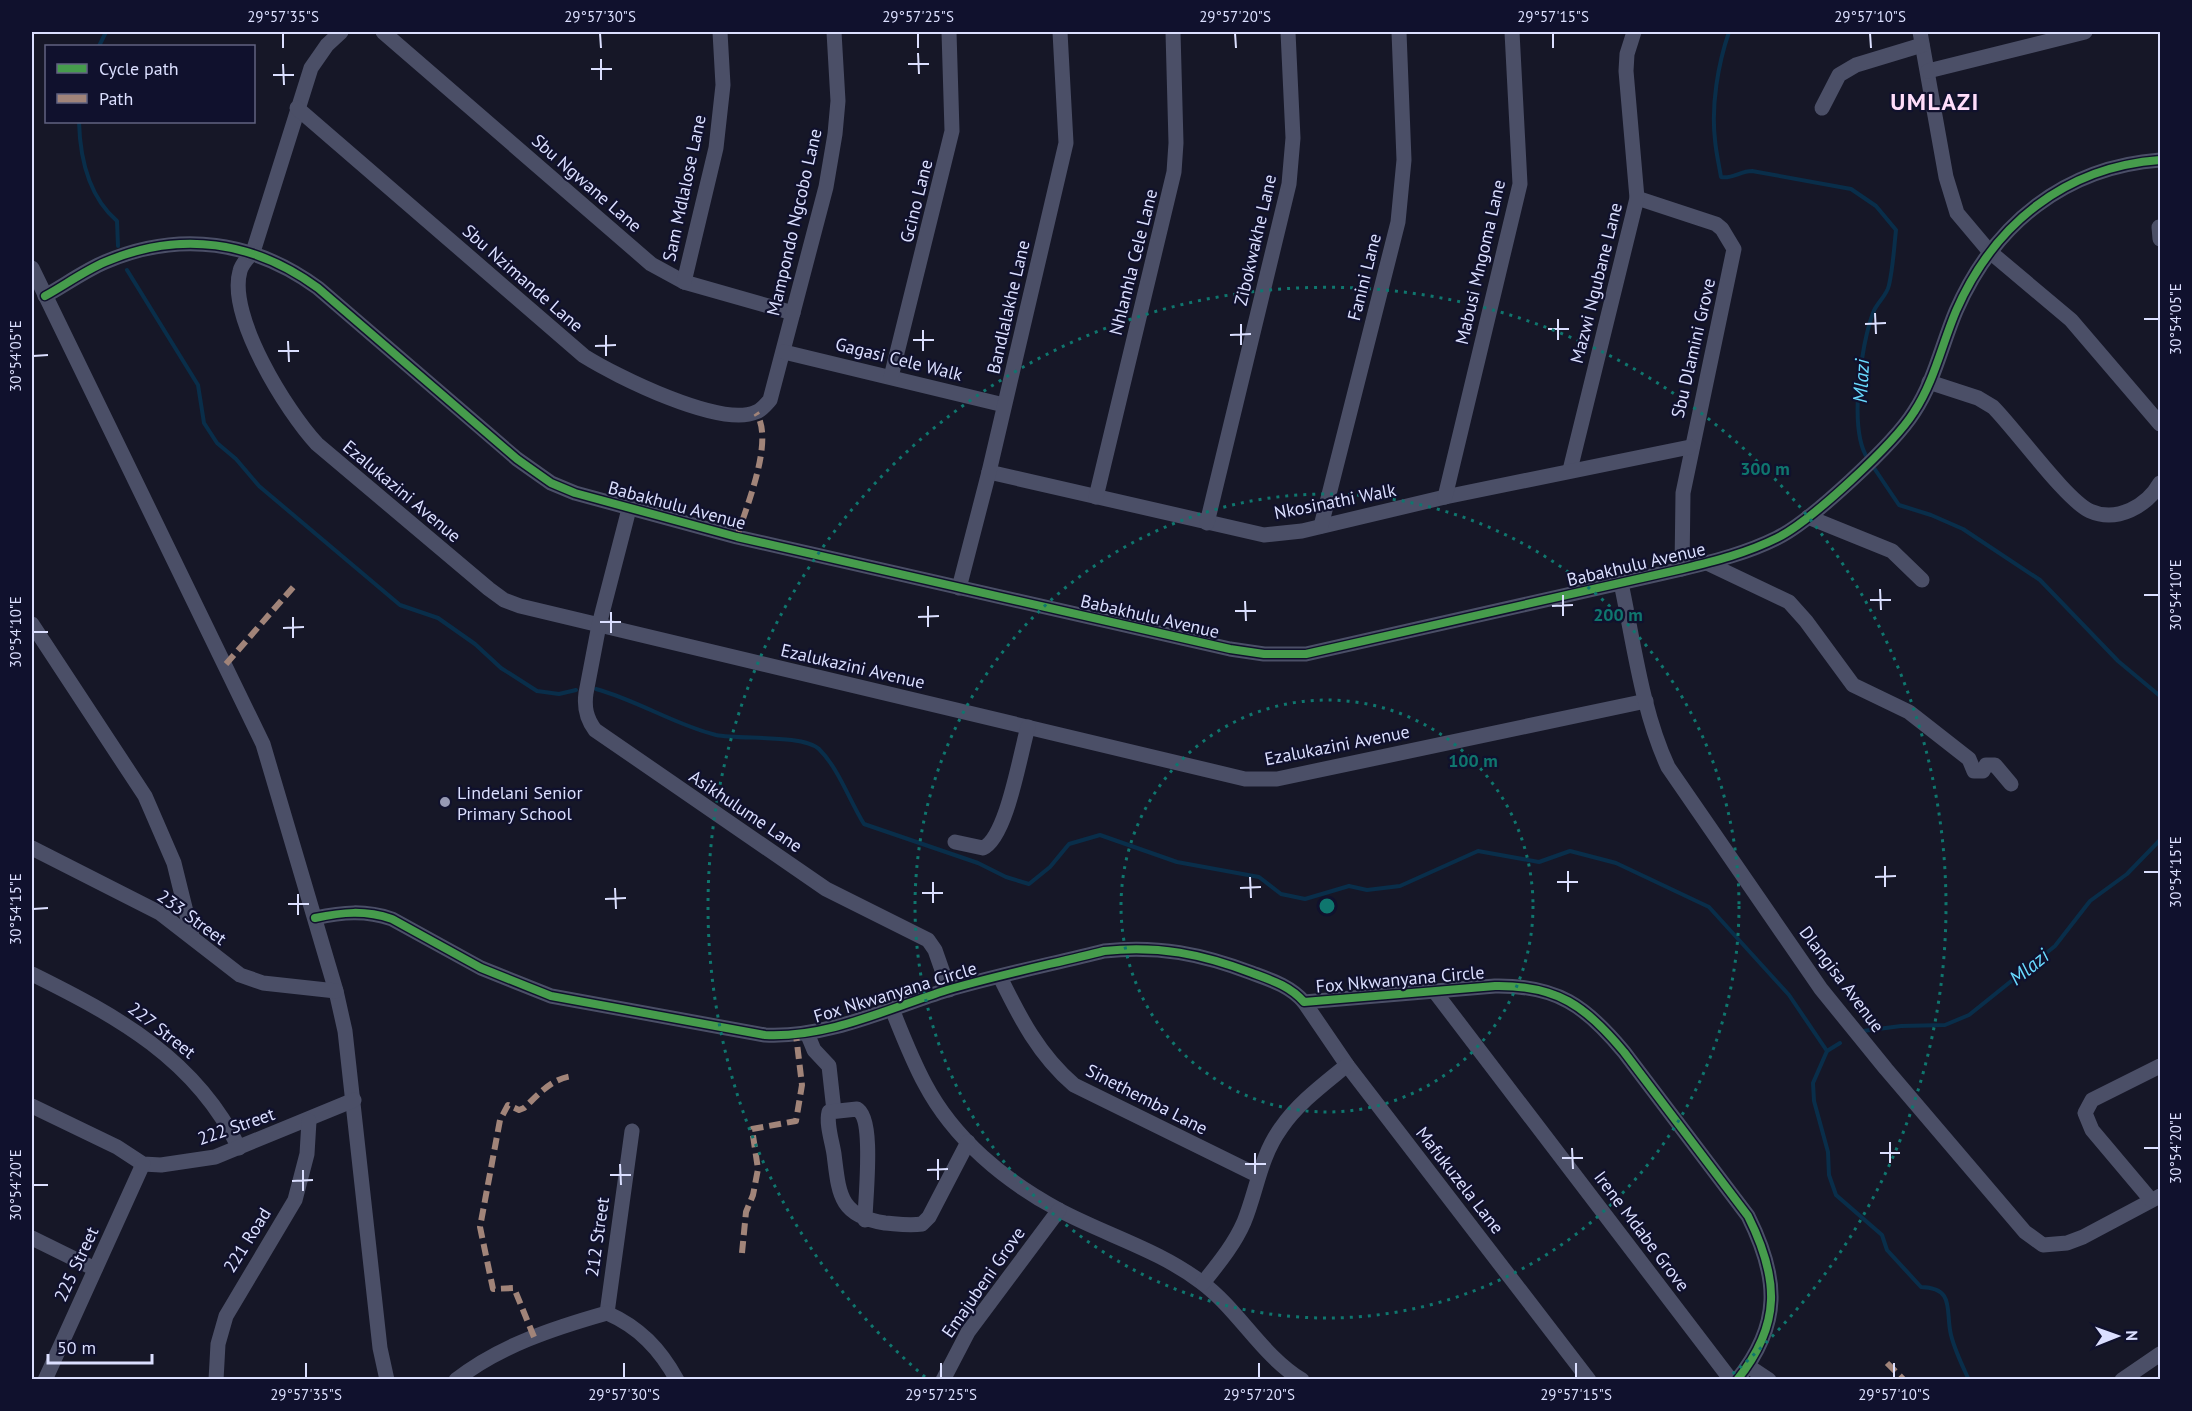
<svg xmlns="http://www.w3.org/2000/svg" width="2192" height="1411" font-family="'PT Sans',sans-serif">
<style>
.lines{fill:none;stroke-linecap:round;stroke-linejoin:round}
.stream{stroke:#092e4a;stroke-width:4}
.minor{stroke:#4b4f67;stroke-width:15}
.quiet{stroke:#a18479;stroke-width:6;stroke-dasharray:12 6;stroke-linecap:butt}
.cycleway-casing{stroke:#10112d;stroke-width:11}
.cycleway{stroke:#469c4c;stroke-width:8}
.ticks{fill:none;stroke:#dbdfff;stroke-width:2}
.ring{fill:none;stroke:#0f766e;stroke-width:3;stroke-dasharray:3 6}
.poi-dot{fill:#9699b3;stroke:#10112d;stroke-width:2}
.labels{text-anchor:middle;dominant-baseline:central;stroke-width:4.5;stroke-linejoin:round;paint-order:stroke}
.street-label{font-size:18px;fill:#dbdfff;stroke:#10112d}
.poi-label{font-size:18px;fill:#dbdfff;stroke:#10112d;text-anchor:start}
.water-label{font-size:20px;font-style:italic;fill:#69daff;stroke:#10112d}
.district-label{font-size:24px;font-weight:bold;letter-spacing:1.5px;fill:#ffddfa;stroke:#10112d}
.centre{fill:#0f766e;stroke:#10112d;stroke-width:3}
.ring-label{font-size:18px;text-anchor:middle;font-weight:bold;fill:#0f766e;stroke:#10112d;stroke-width:4.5;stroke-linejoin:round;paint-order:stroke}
.neatline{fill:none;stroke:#dbdfff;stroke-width:2}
.ticks-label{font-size:15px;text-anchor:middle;fill:#dbdfff}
</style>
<rect width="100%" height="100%" fill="#161727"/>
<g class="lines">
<g class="stream">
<path d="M1729,32C1718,64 1711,105 1715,140C1716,152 1719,165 1721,177C1733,179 1740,171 1752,171L1851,189L1876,206L1896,230C1894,248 1893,268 1889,285C1887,296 1876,303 1873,313C1861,345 1848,430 1868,459"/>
<polyline points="99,46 106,32"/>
<path d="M79,122C80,158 88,196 117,221L118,246"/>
<polyline points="127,270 198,385 204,423 217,443 236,459 259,486 400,605 438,618 475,644 501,668 537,691 559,694 576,690"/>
<polyline points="1872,465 1899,505 1931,515 1963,529 2040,580 2118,661 2160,696"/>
<path d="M596,689C637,700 675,725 716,735C740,740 803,734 819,749C839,769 849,800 864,824L978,863L1006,877L1029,884L1050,867L1069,844L1100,835L1177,862L1259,877L1281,894L1305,899L1349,886L1367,890L1400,886L1478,851L1539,862L1570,851L1616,863L1709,907L1789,995L1827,1051"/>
<polyline points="1863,1031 1901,1026 1945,1025 1969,1015 2055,946 2090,901 2127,874 2160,840"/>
<path d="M1840,1043L1827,1051L1813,1083L1814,1101L1828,1152L1829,1175L1836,1195L1882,1235L1887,1250L1921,1287C1956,1288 1945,1311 1951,1335C1955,1351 1962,1365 1969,1380"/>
</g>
<g class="minor">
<path d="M341,32L327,45L311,68L253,252C248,258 242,263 240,271C227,316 287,412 317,444L489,589L504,600L520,606L1245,779H1277L1646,701"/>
<polyline points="383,32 651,264 684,282 793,313"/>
<polyline points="1920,32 1946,177 1957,213 1989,251 2071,320 2160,424"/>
<polyline points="1928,71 2085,32"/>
<path d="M297,108L584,356C616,376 720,428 756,412C762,410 766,404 770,400L826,187L835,134L838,101L834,32"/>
<polyline points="1822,108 1839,75 1856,65 1922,45"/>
<polyline points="1637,198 1716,224 1722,229 1734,249 1683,493 1682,569"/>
<polyline points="2159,227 2160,239"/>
<polyline points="32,268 263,744 336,991 345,1031 380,1348 387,1380"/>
<polyline points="684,282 716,148 723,85 720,32"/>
<path d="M45,296C65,285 84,271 105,262C180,230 254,241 318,288L517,459L551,483L575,493L737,537L1230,649L1264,654H1306L1682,569C1715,561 1747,553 1777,538C1810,522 1894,444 1914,412C1934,382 1942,344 1956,311C1994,224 2065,167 2160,160"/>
<polyline points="784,352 1004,405"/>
<polyline points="891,377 952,131 949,32"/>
<path d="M1929,382L1978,398L1993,407C2016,430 2066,500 2090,511C2117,523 2147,506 2160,483"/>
<polyline points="1570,470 1637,198 1626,71 1627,54 1634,32"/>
<polyline points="989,472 1264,535 1302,531 1445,497 1690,447"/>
<polyline points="1096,497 1174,172 1176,143 1173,32"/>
<polyline points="1445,497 1520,184 1512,32"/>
<path d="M629,509L599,625L586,693C584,707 586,718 595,730L826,889L928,940L935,950L949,990"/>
<polyline points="1808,517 1892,551 1922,580"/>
<polyline points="1207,523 1289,184 1293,138 1288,32"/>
<polyline points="1321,526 1398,222 1404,160 1399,32"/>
<polyline points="1707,563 1789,602 1806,621 1853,685 1909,712 1969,759 1974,771 1983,771 1986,765 1995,765 2011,784"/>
<path d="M1621,583C1634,644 1642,711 1668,767L1821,989L1886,1069L2025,1232L2043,1245L2067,1243L2083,1237L2160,1196"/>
<polyline points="959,588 989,472 1066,143 1060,32"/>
<polyline points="32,624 145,796 174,863 192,936"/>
<path d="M955,842L983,848C1007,837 1020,754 1028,727"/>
<polyline points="32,848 160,913 240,975 263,983 336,991"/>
<path d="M315,918C343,912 365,910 392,919L481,968L551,996L765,1035C828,1038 887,1009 947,990C998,975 1052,964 1104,951C1158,945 1202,954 1252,973C1271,980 1290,986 1304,1002L1495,986C1557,985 1586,1006 1624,1052L1748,1216C1779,1278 1782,1324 1737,1380"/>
<path d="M32,974C117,1016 196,1059 239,1148"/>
<path d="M1000,977C1020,1018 1039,1055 1074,1085L1257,1175"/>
<polyline points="1435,992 1731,1380"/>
<polyline points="1304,1002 1347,1065 1589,1380"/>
<path d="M892,1009C902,1034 912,1060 925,1084C954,1139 1005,1181 1059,1210C1106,1235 1159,1250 1201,1282C1239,1310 1261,1355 1302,1380"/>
<polyline points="807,1033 814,1050 829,1066 834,1111"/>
<polyline points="32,1106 117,1147 143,1164 161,1165 215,1157 354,1100"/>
<polyline points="2151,1200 2092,1130 2085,1113 2092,1100 2160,1066"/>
<path d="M865,1220C865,1199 875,1118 857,1109L829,1112C826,1124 832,1141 834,1154C839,1194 839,1216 885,1223C898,1224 909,1226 922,1224L929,1217L968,1142"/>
<polyline points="32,1238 95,1269"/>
<path d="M1203,1283C1218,1264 1234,1245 1244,1222C1257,1190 1260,1157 1281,1128C1298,1103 1324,1084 1347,1065"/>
<polyline points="607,1313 632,1131"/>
<polyline points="1748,1366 1769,1380"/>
<polyline points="45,1380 143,1164"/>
<polyline points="216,1380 218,1344 226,1316 295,1200 307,1154 309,1121"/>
<path d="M456,1380C499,1346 554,1328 607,1313C639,1327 660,1349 677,1380"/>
<polyline points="943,1380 968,1332 1059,1210"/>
<polyline points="2122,1380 2160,1354"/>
</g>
<g class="quiet">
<path d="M737,537C746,507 775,440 756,413"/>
<polyline points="226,664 296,584"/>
<polyline points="742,1253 746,1212 753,1195 758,1169 752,1129 796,1121 802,1085 796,1035"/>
<path d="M534,1337L514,1288L493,1289L480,1227L500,1120L508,1105L519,1110L524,1108C539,1094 552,1078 573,1076"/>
<polyline points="1887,1363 1904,1380"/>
</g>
<g class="cycleway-casing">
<g id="cycleway">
<path d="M45,296C65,285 84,271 105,262C180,230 254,241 318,288L517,459L551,483L575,493L737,537L1230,649L1264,654H1306L1682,569C1715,561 1747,553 1777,538C1810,522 1894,444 1914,412C1934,382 1942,344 1956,311C1994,224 2065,167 2160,160"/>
<path d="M315,918C343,912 365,910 392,919L481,968L551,996L765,1035C828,1038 887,1009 947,990C998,975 1052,964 1104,951C1158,945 1202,954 1252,973C1271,980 1290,986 1304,1002L1495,986C1557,985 1586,1006 1624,1052L1748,1216C1779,1278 1782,1324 1737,1380"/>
</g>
</g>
<use href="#cycleway" class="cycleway"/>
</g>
<path class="ticks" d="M283,33V48M600,33L601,48M918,33V48M1235,33L1236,48M1553,33V48M1870,33L1871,48M918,53L919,74M601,59V80M283,64L284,85M908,64H929M591,69H612M273,75H294M1875,313L1876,334M1558,319V340M2144,319H2159M1241,324V345M1865,324L1886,323M1548,329H1569M923,330V351M606,335V356M1230,335L1251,334M913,340H934M288,341L289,362M595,346L616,345M278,351H299M33,356L48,355M1880,589L1881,610M1563,595V616M2144,595H2159M1870,600H1891M1245,601L1246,621M928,606V627M1552,606L1573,605M1235,611H1256M611,612V633M293,617V638M918,617L939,616M600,622H621M283,628L304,627M33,632H48M1885,866V887M1568,871V892M2144,872H2159M1250,877L1251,898M1875,877L1896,876M933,882V903M1557,882H1578M615,888L616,909M1240,888L1261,887M922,893H943M298,894V915M605,899L626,898M288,904H309M33,909L48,908M1890,1142V1163M1572,1148L1573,1169M2144,1148H2159M1255,1153V1174M1880,1153H1900M1562,1158H1583M938,1159V1180M620,1164L621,1185M1245,1164H1266M303,1170V1191M927,1170L948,1169M610,1175H631M292,1181L313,1180M33,1185H48M306,1363V1378M624,1363V1378M941,1363V1378M1259,1363V1378M1576,1363V1378M1894,1363V1378"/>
<g class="ring">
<circle cx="1327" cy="906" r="206"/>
<circle cx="1327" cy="906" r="412"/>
<path d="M925 1377A619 619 0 1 1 1729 1377"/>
</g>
<circle class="poi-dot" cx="445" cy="802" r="6"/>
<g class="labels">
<g class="street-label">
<text transform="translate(587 183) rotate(41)">Sbu Ngwane Lane</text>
<text transform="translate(684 188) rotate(-78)">Sam Mdlalose Lane</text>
<text transform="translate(916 201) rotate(-76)">Gcino Lane</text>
<text transform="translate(794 222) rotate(-77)">Mampondo Ngcobo Lane</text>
<text transform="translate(1255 240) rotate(-77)">Zibokwakhe Lane</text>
<text transform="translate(1133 262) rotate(-76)">Nhlanhla Cele Lane</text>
<text transform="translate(1480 262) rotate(-77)">Mabusi Mngoma Lane</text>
<text transform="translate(1364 277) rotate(-76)">Fanini Lane</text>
<text transform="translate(523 278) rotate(41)">Sbu Nzimande Lane</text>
<text transform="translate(1596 283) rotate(-76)">Mazwi Ngubane Lane</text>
<text transform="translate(1008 307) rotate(-77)">Bandlalakhe Lane</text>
<text transform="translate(1693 348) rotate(-77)">Sbu Dlamini Grove</text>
<text transform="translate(899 359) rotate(14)">Gagasi Cele Walk</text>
<text transform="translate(402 491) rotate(40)">Ezalukazini Avenue</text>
<text transform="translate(1335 501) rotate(-11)">Nkosinathi Walk</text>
<text transform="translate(677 505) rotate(15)">Babakhulu Avenue</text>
<text transform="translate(1636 564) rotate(-13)">Babakhulu Avenue</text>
<text transform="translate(1150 616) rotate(13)">Babakhulu Avenue</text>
<text transform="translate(853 666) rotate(13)">Ezalukazini Avenue</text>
<text transform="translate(1337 745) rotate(-11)">Ezalukazini Avenue</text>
<text transform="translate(746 811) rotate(34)">Asikhulume Lane</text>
<text transform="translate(192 917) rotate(36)">233 Street</text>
<text transform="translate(1400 979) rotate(-5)">Fox Nkwanyana Circle</text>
<text transform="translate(1842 979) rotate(53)">Dlangisa Avenue</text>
<text transform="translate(895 992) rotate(-17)">Fox Nkwanyana Circle</text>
<text transform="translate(162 1030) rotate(38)">227 Street</text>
<text transform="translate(1147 1099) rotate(27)">Sinethemba Lane</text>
<text transform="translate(236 1126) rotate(-19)">222 Street</text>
<text transform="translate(1460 1180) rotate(52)">Mafukuzela Lane</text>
<text transform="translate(1642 1231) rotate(53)">Irene Mdabe Grove</text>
<text transform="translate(597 1237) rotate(-82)">212 Street</text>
<text transform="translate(247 1240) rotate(-58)">221 Road</text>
<text transform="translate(76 1264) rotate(-65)">225 Street</text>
<text transform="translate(983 1282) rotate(-55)">Emajubeni Grove</text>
</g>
<g class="poi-label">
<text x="457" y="792">Lindelani Senior<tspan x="457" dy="21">Primary School</tspan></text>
</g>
<g class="water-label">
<text transform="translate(1861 381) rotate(-87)">Mlazi</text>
<text transform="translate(2029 967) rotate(-39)">Mlazi</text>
</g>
<g class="district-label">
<text x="1935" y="101">UMLAZI</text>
</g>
</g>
<circle cx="1327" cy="906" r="9" class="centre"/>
<g class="ring-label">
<text x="1765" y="475">300 m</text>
<text x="1618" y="621">200 m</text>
<text x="1473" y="767">100 m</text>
</g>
<rect width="2192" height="1411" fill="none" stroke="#10112d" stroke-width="66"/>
<rect x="45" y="45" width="210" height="78" fill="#10112d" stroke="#616381" stroke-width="1.5"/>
<rect x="57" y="64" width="30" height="9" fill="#469c4c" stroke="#616381" stroke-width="1.5"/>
<text x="99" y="75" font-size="18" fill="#dbdfff">Cycle path</text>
<rect x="57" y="94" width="30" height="9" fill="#a18479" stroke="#616381" stroke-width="1.5"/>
<text x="99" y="105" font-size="18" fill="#dbdfff">Path</text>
<g transform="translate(2117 1336) rotate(89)" stroke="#10112d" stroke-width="4.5" paint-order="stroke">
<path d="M0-4.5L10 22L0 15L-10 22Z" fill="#dbdfff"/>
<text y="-9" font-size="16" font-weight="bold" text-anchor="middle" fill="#dbdfff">N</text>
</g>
<path d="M48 1354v9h104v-9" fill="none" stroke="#dbdfff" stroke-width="3"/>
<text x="57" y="1354" font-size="18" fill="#dbdfff" stroke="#10112d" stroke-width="4.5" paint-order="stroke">50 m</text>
<rect x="33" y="33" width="2126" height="1345" class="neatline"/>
<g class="ticks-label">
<text x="283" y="22">29°57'35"S</text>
<text x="600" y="22">29°57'30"S</text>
<text x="918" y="22">29°57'25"S</text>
<text x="1235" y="22">29°57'20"S</text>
<text x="1553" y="22">29°57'15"S</text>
<text x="1870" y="22">29°57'10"S</text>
<text transform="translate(2176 319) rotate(-90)" y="5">30°54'05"E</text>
<text transform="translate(16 356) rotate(-90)" y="5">30°54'05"E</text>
<text transform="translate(2176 595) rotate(-90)" y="5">30°54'10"E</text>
<text transform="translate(16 632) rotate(-90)" y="5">30°54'10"E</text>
<text transform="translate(2176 872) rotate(-90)" y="5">30°54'15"E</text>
<text transform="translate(16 909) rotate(-90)" y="5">30°54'15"E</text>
<text transform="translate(2176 1148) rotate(-90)" y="5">30°54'20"E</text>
<text transform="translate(16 1185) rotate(-90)" y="5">30°54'20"E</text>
<text x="306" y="1400">29°57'35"S</text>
<text x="624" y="1400">29°57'30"S</text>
<text x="941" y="1400">29°57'25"S</text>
<text x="1259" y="1400">29°57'20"S</text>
<text x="1576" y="1400">29°57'15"S</text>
<text x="1894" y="1400">29°57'10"S</text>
</g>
</svg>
